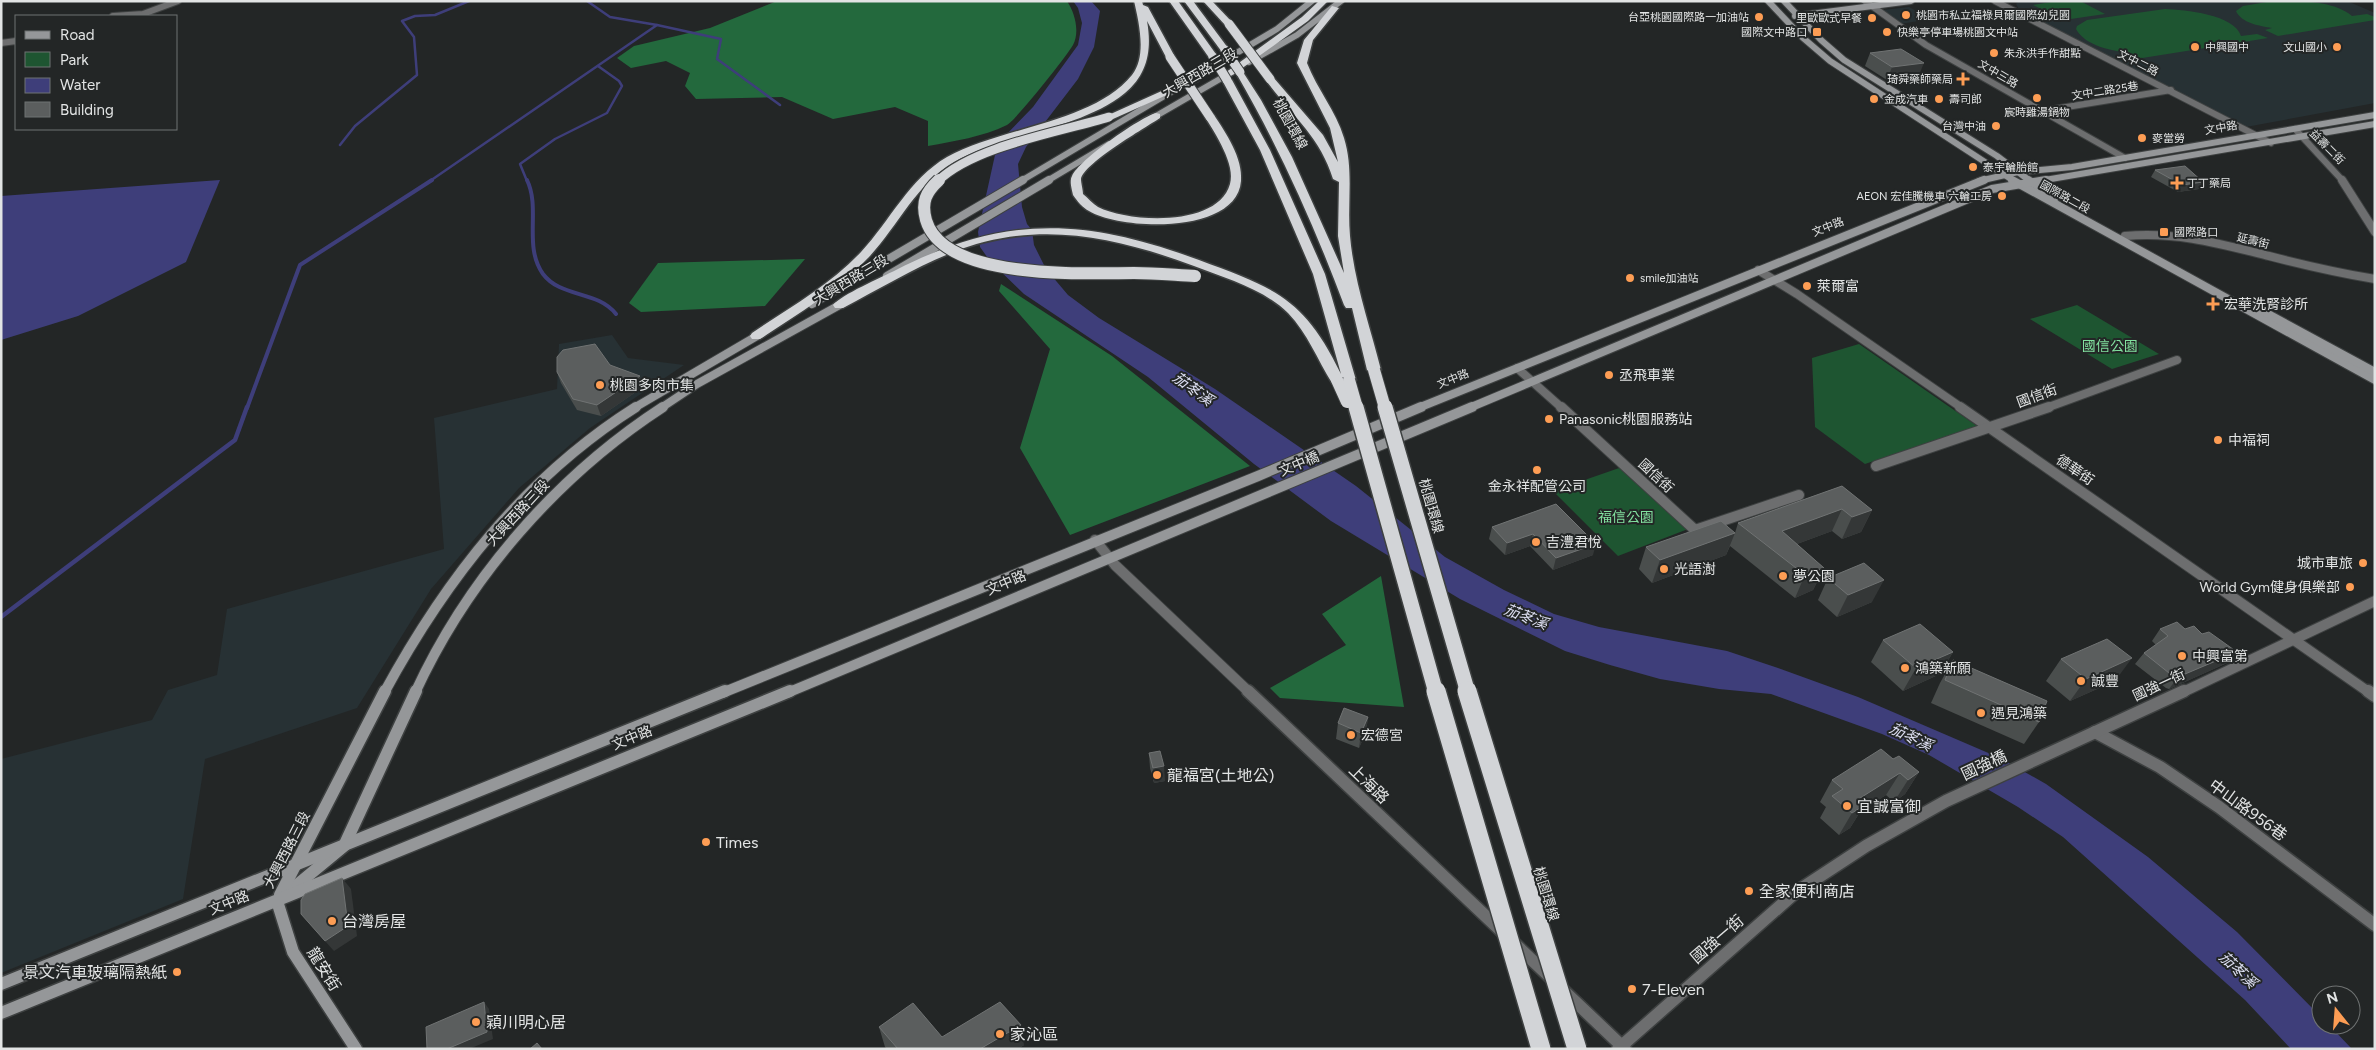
<svg xmlns="http://www.w3.org/2000/svg" width="2376" height="1050" font-family="Figtree,'Noto Sans TC',sans-serif">
<style>
.built{fill:#273134}
.green{fill:#1e5531}
.forest{fill:#23693d}
.water{fill:#3e3e7a}
.lines{fill:none;stroke-linecap:round;stroke-linejoin:round}
.stream-far2{stroke:#3e3e7a;stroke-width:2.5}
.stream-far1{stroke:#3e3e7a;stroke-width:4}
.stream{stroke:#3e3e7a;stroke-width:4.5}
.street-far3-casing{stroke:#3e4141;stroke-width:8}
.street-far2-casing{stroke:#3e4141;stroke-width:10}
.street-far1-casing{stroke:#3e4141;stroke-width:12}
.street-casing{stroke:#3e4141;stroke-width:15}
.secondary-far3-casing{stroke:#3e4141;stroke-width:8}
.secondary-far2-casing{stroke:#3e4141;stroke-width:10}
.secondary-far1-casing{stroke:#3e4141;stroke-width:12}
.secondary-casing{stroke:#3e4141;stroke-width:15}
.highway-casing{stroke:#3e4141;stroke-width:3}
.street-far3{stroke:#6d6e6f;stroke-width:6}
.street-far2{stroke:#6d6e6f;stroke-width:8}
.street-far1{stroke:#6d6e6f;stroke-width:10}
.street{stroke:#6d6e6f;stroke-width:12}
.secondary-far3{stroke:#959799;stroke-width:6}
.secondary-far2{stroke:#959799;stroke-width:8}
.secondary-far1{stroke:#959799;stroke-width:10}
.secondary{stroke:#959799;stroke-width:12}
.highway{fill:#d2d4d7;fill-rule:evenodd}
.highway-bridge-far3-casing{stroke:#3e4141;stroke-width:11;stroke-linecap:butt}
.highway-bridge-far2-casing{stroke:#3e4141;stroke-width:14;stroke-linecap:butt}
.highway-bridge-far1-casing{stroke:#3e4141;stroke-width:18;stroke-linecap:butt}
.highway-bridge-casing{stroke:#3e4141;stroke-width:22;stroke-linecap:butt}
.highway-bridge-far3{stroke:#d2d4d7;stroke-width:9}
.highway-bridge-far2{stroke:#d2d4d7;stroke-width:12}
.highway-bridge-far1{stroke:#d2d4d7;stroke-width:15}
.highway-bridge{stroke:#d2d4d7;stroke-width:19}
.wall{fill:#4a4e4d}
.shaded-wall{fill:#343737}
.building{fill:#5b5e5e;stroke:#707373}
.poi-dot{fill:#fd9d54;stroke:#232626;stroke-width:2}
.labels{text-anchor:middle;dominant-baseline:central;stroke-width:4;stroke-linejoin:round;paint-order:stroke}
.far-poi-label{font-size:11px;fill:#e2e4e4;stroke:#232626;text-anchor:start}
.far-street-label{font-size:11px;fill:#e2e4e4;stroke:#232626}
.street-label{font-size:14px;fill:#e2e4e4;stroke:#232626}
.poi-label{font-size:14px;fill:#e2e4e4;stroke:#232626;text-anchor:start}
.park-label{font-size:14px;fill:#82e19f;stroke:#232626}
.water-label{font-size:15px;font-style:italic;fill:#dee0f3;stroke:#232626}
.near-street-label{font-size:16px;fill:#e2e4e4;stroke:#232626}
.near-poi-label{font-size:16px;fill:#e2e4e4;stroke:#232626;text-anchor:start}
</style>
<rect width="100%" height="100%" fill="#232626"/>
<g class="built">
<polygon points="2019,1 2347,1 2375,13 2375,103 2246,127 2025,14 2019,9 2016,4"/>
<polygon points="1909,7 1931,19 1900,24 1883,10"/>
<polygon points="612,335 628,358 684,365 590,428 519,488 431,589 357,708 205,759 183,899 1,973 1,759 152,720 168,690 217,675 227,609 444,549 434,418 557,389 559,344"/>
</g>
<g class="green">
<polygon points="2057,1 2080,1 2105,14 2064,20 2033,5"/>
<path d="M2273,1C2299,1 2333,0 2352,16L2367,14L2375,17V20L2278,36L2265,30L2272,28C2260,26 2241,23 2236,11L2243,6Z"/>
<path d="M2165,9C2185,10 2234,14 2241,36L2257,34L2268,38L2136,59L2127,55L2130,53C2113,51 2085,46 2076,29L2077,26L2087,20Z"/>
<polygon points="2077,305 2159,354 2112,369 2030,319"/>
<polygon points="1859,344 1977,426 1865,464 1815,427 1812,358"/>
<polygon points="1622,467 1688,529 1618,556 1553,491"/>
</g>
<g class="forest">
<path d="M777,1H1067C1075,13 1080,32 1073,45C1067,56 1015,121 1007,125C982,137 955,141 928,146V121L895,107L833,119L782,97L696,99L685,86L690,73L666,61L631,68L617,58L634,46L710,28Z"/>
<polygon points="805,259 765,306 641,312 629,303 658,263"/>
<polygon points="1001,284 1112,356 1250,466 1070,535 1020,448 1050,349 999,291"/>
<polygon points="1381,576 1404,707 1280,698 1270,688 1346,645 1322,614"/>
</g>
<g class="water">
<polygon points="1073,1 1091,1 1100,11 1094,47 1078,79 1026,147 1018,164 1022,207 1027,224 1032,230 1034,245 1046,269 1068,295 1099,318 1215,389 1356,486 1445,557 1504,590 1554,614 1599,627 1727,651 1778,668 1858,697 2000,758 2046,784 2148,857 2237,932 2321,1017 2321,1025 2329,1025 2352,1049 2291,1049 2245,1000 2063,837 2018,807 1929,755 1882,734 1771,694 1719,689 1660,679 1610,665 1565,651 1460,599 1331,521 1254,464 1148,377 1024,294 990,261 980,247 978,232 995,155 1003,138 1033,107 1078,45 1082,23 1078,8"/>
<polygon points="220,180 186,262 78,316 1,340 1,196"/>
</g>
<g class="lines">
<g class="stream-far2">
<polyline points="657,25 721,39 717,59 780,105"/>
<polyline points="340,145 355,126 417,75 414,37 402,21 415,16 435,15 469,1"/>
<polyline points="430,181 657,25 610,17 587,1"/>
<polyline points="527,181 520,164 555,139 607,113 622,86 619,81 598,66"/>
</g>
<g class="stream-far1">
<path d="M527,180C541,209 523,246 543,274C561,298 597,290 616,314"/>
<polyline points="247,408 300,265 432,180"/>
</g>
<polyline class="stream" points="1,617 235,440 247,407"/>
<g class="street-far3-casing">
<g id="street-far3">
<polyline points="1865,1 1926,45 2125,158"/>
<polyline points="1995,1 2271,143"/>
<polyline points="113,16 143,14 178,1"/>
<polyline points="1,43 16,41"/>
<polyline points="2042,111 2171,90"/>
<polyline points="2295,129 2343,181"/>
</g>
</g>
<g class="street-far2-casing">
<g id="street-far2">
<polyline points="2342,180 2375,232"/>
<path d="M2125,236C2175,231 2221,244 2269,256C2304,265 2339,273 2375,279"/>
<polyline points="1758,270 1797,294 1962,408"/>
<polyline points="1517,368 1562,408"/>
<polyline points="2046,408 2177,360"/>
</g>
</g>
<g class="street-far1-casing">
<g id="street-far1">
<polyline points="1561,407 1695,530 1799,495"/>
<polyline points="1960,407 2370,693"/>
<polyline points="1876,466 2049,407"/>
<polyline points="1095,540 1115,565 1250,693"/>
<polyline points="2181,693 2375,601"/>
</g>
</g>
<g class="street-casing">
<g id="street">
<polyline points="1248,691 1552,979"/>
<polyline points="2368,691 2375,696"/>
<polyline points="2095,732 2160,767 2219,807 2375,925"/>
<polyline points="1562,989 1625,1049"/>
<polyline points="1618,1049 1796,892 1866,846 1946,801 2184,691"/>
</g>
</g>
<g class="secondary-far3-casing">
<g id="secondary-far3">
<polyline points="1768,1 1802,37 1830,61 2014,181"/>
<polyline points="1784,1 1821,40 1844,60 1997,156 2030,181"/>
<polyline points="1795,16 1911,1"/>
<polyline points="1249,62 1297,35 1341,1"/>
<polyline points="1149,120 1232,72"/>
<polyline points="1021,181 1277,29 1312,1"/>
<polyline points="1047,181 1109,144"/>
<polyline points="1979,181 2018,172 2072,167 2375,115"/>
<polyline points="2039,181 2375,124"/>
</g>
</g>
<g class="secondary-far2-casing">
<g id="secondary-far2">
<polyline points="2012,180 2375,380"/>
<polyline points="2028,180 2056,197"/>
<polyline points="887,276 1049,180"/>
<polyline points="2246,302 2375,372"/>
<polyline points="812,304 1023,180"/>
<polyline points="634,408 762,333"/>
<polyline points="661,408 697,384 845,302"/>
<polyline points="1418,408 1984,180"/>
<polyline points="1469,408 1992,189 2046,180"/>
</g>
</g>
<g class="secondary-far1-casing">
<g id="secondary-far1">
<path d="M384,693C446,579 525,477 636,407"/>
<path d="M415,693C468,578 557,476 663,407"/>
<polyline points="722,693 1258,476 1421,407"/>
<polyline points="787,693 1472,407"/>
</g>
</g>
<g class="secondary-casing">
<g id="secondary">
<polyline points="286,894 344,846 416,691"/>
<polyline points="280,895 385,691"/>
<polyline points="277,901 293,952 356,1049"/>
<polyline points="1,984 725,691"/>
<polyline points="1,1013 790,691"/>
</g>
</g>
<g class="highway-casing">
<g id="highway">
<path d="M1134,1H1142L1143,5L1148,7L1175,57L1173,59H1167L1147,21C1152,49 1148,74 1125,93C1078,131 1006,132 954,162C916,184 898,226 869,257C838,290 798,314 760,339H752L750,336L752,333C789,308 830,285 861,252C890,221 909,179 947,157C1001,127 1093,123 1132,75C1147,56 1139,23 1134,1Z"/>
<polygon points="1169,1 1178,1 1218,57 1216,59 1210,59"/>
<polygon points="1184,1 1193,1 1228,48 1228,52 1222,52"/>
<polygon points="1203,1 1212,1 1232,22 1232,26 1226,26"/>
<path d="M1319,1H1328L1308,21L1241,69L1261,100L1292,157L1344,273L1338,236L1339,182L1333,179C1320,136 1290,114 1265,79L1273,77L1323,135L1338,162L1330,128L1297,63L1304,40L1332,6L1339,8L1313,40L1307,63C1317,89 1336,111 1344,138C1354,170 1347,203 1350,236C1354,282 1370,326 1381,370L1374,374L1367,370L1352,308H1346L1344,305C1314,225 1279,147 1236,73L1230,76L1225,73L1302,17Z"/>
<polygon points="1195,76 1200,79 1198,81 1113,119 1105,119 1104,117"/>
<path d="M1227,77L1232,80L1270,150L1325,274L1356,380L1354,383L1349,384L1343,381L1337,384L1332,383C1317,359 1308,334 1288,313C1262,288 1227,279 1194,266C1113,236 1035,219 951,253C914,268 879,289 843,308H835L833,305C841,295 882,277 896,270C1006,214 1085,218 1199,260C1274,288 1304,297 1341,374L1313,274L1260,150L1222,80Z"/>
<path d="M1156,113L1160,114V118C1145,128 1084,163 1081,179C1081,183 1083,190 1083,194C1088,198 1093,204 1098,207C1130,223 1218,227 1230,184C1236,165 1215,133 1205,117L1210,114L1214,115C1226,133 1243,158 1241,181C1237,234 1123,231 1089,211C1083,208 1077,201 1073,195C1072,190 1069,181 1072,176C1079,160 1139,118 1156,113Z"/>
</g>
</g>
<use href="#street-far3" class="street-far3"/>
<use href="#street-far2" class="street-far2"/>
<use href="#street-far1" class="street-far1"/>
<use href="#street" class="street"/>
<use href="#secondary-far3" class="secondary-far3"/>
<use href="#secondary-far2" class="secondary-far2"/>
<use href="#secondary-far1" class="secondary-far1"/>
<use href="#secondary" class="secondary"/>
<use href="#highway" class="highway"/>
<g class="highway-bridge-far3-casing">
<g id="highway-bridge-far3">
<polyline points="1229,24 1270,79"/>
<polyline points="1225,50 1240,72"/>
<polyline points="1170,57 1210,117"/>
<polyline points="1213,57 1227,80"/>
<path d="M938,181C974,146 1060,132 1109,117"/>
</g>
</g>
<g class="highway-bridge-far2-casing">
<g id="highway-bridge-far2">
<path d="M939,180C926,192 921,202 926,220C944,281 1084,273 1134,273C1154,273 1175,275 1195,276"/>
<polyline points="1374,370 1385,408"/>
<polyline points="1337,380 1347,402"/>
<polyline points="1349,380 1357,408"/>
</g>
</g>
<g class="highway-bridge-far1-casing">
<g id="highway-bridge-far1">
<polyline points="1356,407 1436,693"/>
<polyline points="1385,407 1468,693"/>
</g>
</g>
<g class="highway-bridge-casing">
<g id="highway-bridge">
<polyline points="1436,691 1541,1049"/>
<polyline points="1467,691 1577,1049"/>
</g>
</g>
<use href="#highway-bridge-far3" class="highway-bridge-far3"/>
<use href="#highway-bridge-far2" class="highway-bridge-far2"/>
<use href="#highway-bridge-far1" class="highway-bridge-far1"/>
<use href="#highway-bridge" class="highway-bridge"/>
</g>
<g class="wall">
<polygon points="1870,53 1919,75 1887,80 1865,66"/>
<polygon points="2155,170 2203,182 2199,189 2178,192 2151,177"/>
<polygon points="610,365 643,387 601,416 577,410 561,383 557,372"/>
<polygon points="1842,486 1872,510 1861,532 1842,539 1832,531 1797,544 1824,568 1813,590 1795,598 1730,546 1726,555 1652,583 1639,569 1646,547 1735,533 1738,523"/>
<polygon points="1556,504 1593,555 1553,570 1530,546 1505,555 1489,539 1492,527"/>
<polygon points="1828,578 1872,602 1837,617 1818,600"/>
<polygon points="2160,629 2185,629 2202,634 2237,652 2227,663 2169,689 2166,688 2135,664 2144,653 2156,645 2152,641"/>
<polygon points="1883,640 1953,652 1940,674 1903,691 1871,662"/>
<polygon points="2061,659 2115,681 2070,701 2046,681"/>
<polygon points="1953,660 2039,722 2024,744 1931,703 1940,683"/>
<polygon points="1368,717 1366,732 1359,748 1336,739 1338,723"/>
<polygon points="1149,753 1165,781 1154,783 1150,768"/>
<polygon points="1893,759 1919,772 1905,794 1894,802 1886,795 1860,812 1850,828 1839,835 1820,818 1826,807 1820,802 1832,780"/>
<polygon points="879,1027 942,1037 1024,1045 1018,1049 887,1049 885,1047"/>
</g>
<g class="shaded-wall">
<polygon points="1924,63 1919,75 1887,80 1892,67"/>
<polygon points="2203,182 2199,189 2178,192 2182,185"/>
<polygon points="640,376 643,387 601,416 597,405"/>
<polygon points="1842,509 1832,531 1775,552 1782,531"/>
<polygon points="1872,510 1861,532 1842,539 1852,517"/>
<polygon points="1735,533 1726,555 1652,583 1660,560"/>
<polygon points="1533,534 1530,546 1505,555 1507,543"/>
<polygon points="1596,544 1593,555 1553,570 1556,558"/>
<polygon points="1824,568 1813,590 1795,598 1805,575"/>
<polygon points="1884,580 1872,602 1837,617 1848,595"/>
<polygon points="1953,652 1940,674 1903,691 1916,668"/>
<polygon points="2237,652 2227,663 2169,689 2178,677"/>
<polygon points="2132,658 2115,681 2070,701 2086,679"/>
<polygon points="1368,717 1366,732 1359,748 1361,733"/>
<polygon points="1164,766 1165,781 1154,783 1153,768"/>
<polygon points="1919,772 1905,794 1894,802 1908,780"/>
<polygon points="1900,773 1886,795 1860,812 1850,828 1839,835 1852,813 1857,800"/>
<polygon points="342,878 351,889 357,936 334,951 325,941"/>
<polygon points="484,1002 489,1009 493,1039 469,1049 447,1049"/>
<polygon points="1021,1025 1024,1045 1018,1049 980,1049"/>
</g>
<g class="building">
<polygon points="1901,49 1924,63 1892,67 1870,53"/>
<polygon points="2185,166 2203,182 2182,185 2155,170"/>
<polygon points="595,344 610,365 640,376 597,405 573,399 557,372 557,357 563,350"/>
<polygon points="1842,486 1872,510 1852,517 1842,509 1782,531 1824,568 1805,575 1738,523"/>
<polygon points="1556,504 1596,544 1556,558 1533,534 1507,543 1492,527"/>
<polygon points="1721,521 1735,533 1660,560 1646,547"/>
<polygon points="1864,563 1884,580 1848,595 1828,578"/>
<polygon points="2177,622 2185,629 2194,626 2202,634 2209,632 2237,652 2178,677 2174,677 2144,653 2168,636 2160,629"/>
<polygon points="1920,624 1953,652 1916,668 1883,640"/>
<polygon points="2107,639 2132,658 2086,679 2061,659"/>
<polygon points="1953,660 2047,701 2039,722 1945,680"/>
<polygon points="1344,708 1368,717 1361,733 1338,723"/>
<polygon points="1881,749 1893,759 1899,756 1919,772 1908,780 1900,773 1857,800 1863,806 1852,813 1832,796 1843,789 1832,780"/>
<polygon points="1160,751 1164,766 1153,768 1149,753"/>
<polygon points="342,878 348,926 325,941 301,914 301,900 305,894"/>
<polygon points="484,1002 487,1032 447,1049 427,1049 426,1027"/>
<polygon points="1000,1002 1021,1025 980,1049 898,1049 879,1027 913,1003 942,1037"/>
<polygon points="537,1043 542,1049 530,1049"/>
</g>
<g class="poi-dot">
<circle cx="1906" cy="15" r="5"/>
<circle cx="1759" cy="17" r="5"/>
<circle cx="1872" cy="18" r="5"/>
<rect x="1812" y="27" width="10" height="10" rx="2.5"/>
<circle cx="1887" cy="32" r="5"/>
<circle cx="2195" cy="47" r="5"/>
<circle cx="2337" cy="47" r="5"/>
<circle cx="1994" cy="53" r="5"/>
<path d="M1960.5 71.5h5v5h5v5h-5v5h-5v-5h-5v-5h5z"/>
<circle cx="2037" cy="98" r="5"/>
<circle cx="1874" cy="99" r="5"/>
<circle cx="1939" cy="99" r="5"/>
<circle cx="1996" cy="126" r="5"/>
<circle cx="2142" cy="138" r="5"/>
<circle cx="1973" cy="167" r="5"/>
<path d="M2174.5 175.5h5v5h5v5h-5v5h-5v-5h-5v-5h5z"/>
<circle cx="2002" cy="196" r="5"/>
<rect x="2159" y="227" width="10" height="10" rx="2.5"/>
<circle cx="1630" cy="278" r="5"/>
<circle cx="1807" cy="286" r="5"/>
<path d="M2210.5 296.5h5v5h5v5h-5v5h-5v-5h-5v-5h5z"/>
<circle cx="1609" cy="375" r="5"/>
<circle cx="600" cy="385" r="5"/>
<circle cx="1549" cy="419" r="5"/>
<circle cx="2218" cy="440" r="5"/>
<circle cx="1537" cy="470" r="5"/>
<circle cx="1536" cy="542" r="5"/>
<circle cx="2363" cy="563" r="5"/>
<circle cx="1664" cy="569" r="5"/>
<circle cx="1783" cy="576" r="5"/>
<circle cx="2350" cy="587" r="5"/>
<circle cx="2182" cy="656" r="5"/>
<circle cx="1905" cy="668" r="5"/>
<circle cx="2081" cy="681" r="5"/>
<circle cx="1981" cy="713" r="5"/>
<circle cx="1351" cy="735" r="5"/>
<circle cx="1157" cy="775" r="5"/>
<circle cx="1847" cy="806" r="5"/>
<circle cx="706" cy="842" r="5"/>
<circle cx="1749" cy="891" r="5"/>
<circle cx="332" cy="921" r="5"/>
<circle cx="177" cy="972" r="5"/>
<circle cx="1632" cy="989" r="5"/>
<circle cx="476" cy="1022" r="5"/>
<circle cx="1000" cy="1034" r="5"/>
</g>
<g class="labels">
<g class="far-poi-label">
<text x="1916" y="15">桃園市私立福祿貝爾國際幼兒園</text>
<text x="1749" y="17" text-anchor="end">台亞桃園國際路一加油站</text>
<text x="1862" y="18" text-anchor="end">里歐歐式早餐</text>
<text x="1807" y="32" text-anchor="end">國際文中路口</text>
<text x="1897" y="32">快樂亭停車場桃園文中站</text>
<text x="2205" y="47">中興國中</text>
<text x="2327" y="47" text-anchor="end">文山國小</text>
<text x="2004" y="53">朱永洪手作甜點</text>
<text x="1953" y="79" text-anchor="end">琦舜藥師藥局</text>
<text x="1884" y="99">金成汽車</text>
<text x="1949" y="99">壽司郎</text>
<text x="2037" y="112" text-anchor="middle">宸時雞湯鍋物</text>
<text x="1986" y="126" text-anchor="end">台灣中油</text>
<text x="2152" y="138">麥當勞</text>
<text x="1983" y="167">泰宇輪胎館</text>
<text x="2187" y="183">丁丁藥局</text>
<text x="1992" y="196" text-anchor="end">AEON 宏佳騰機車 六輪工房</text>
<text x="2174" y="232">國際路口</text>
<text x="1640" y="278">smile加油站</text>
</g>
<g class="far-street-label">
<text transform="translate(2138 63) rotate(27)">文中二路</text>
<text transform="translate(1998 74) rotate(30)">文中三路</text>
<text transform="translate(2105 91) rotate(-9)">文中二路25巷</text>
<text transform="translate(2221 128) rotate(-10)">文中路</text>
<text transform="translate(2327 147) rotate(45)">益壽二街</text>
<text transform="translate(2065 197) rotate(29)">國際路二段</text>
<text transform="translate(1828 227) rotate(-22)">文中路</text>
<text transform="translate(2253 241) rotate(14)">延壽街</text>
<text transform="translate(1453 379) rotate(-22)">文中路</text>
</g>
<g class="street-label">
<text transform="translate(1200 73) rotate(-30)">大興西路三段</text>
<text transform="translate(1290 124) rotate(61)">桃園環線</text>
<text transform="translate(851 280) rotate(-31)">大興西路三段</text>
<text transform="translate(2037 396) rotate(-20)">國信街</text>
<text transform="translate(1299 464) rotate(-23)">文中橋</text>
<text transform="translate(2075 470) rotate(34)">德華街</text>
<text transform="translate(1656 476) rotate(43)">國信街</text>
<text transform="translate(1431 506) rotate(74)">桃園環線</text>
<text transform="translate(518 513) rotate(-47)">大興西路三段</text>
<text transform="translate(1006 583) rotate(-23)">文中路</text>
<text transform="translate(2159 685) rotate(-25)">國強一街</text>
<text transform="translate(632 738) rotate(-22)">文中路</text>
<text transform="translate(287 850) rotate(-63)">大興西路三段</text>
<text transform="translate(1546 894) rotate(73)">桃園環線</text>
<text transform="translate(229 903) rotate(-22)">文中路</text>
</g>
<g class="poi-label">
<text x="1817" y="286">萊爾富</text>
<text x="2224" y="304">宏華洗腎診所</text>
<text x="1619" y="375">丞飛車業</text>
<text x="610" y="385">桃園多肉市集</text>
<text x="1559" y="419">Panasonic桃園服務站</text>
<text x="2228" y="440">中福祠</text>
<text x="1537" y="486" text-anchor="middle">金永祥配管公司</text>
<text x="1546" y="542">吉澧君悅</text>
<text x="2353" y="563" text-anchor="end">城市車旅</text>
<text x="1674" y="569">光語澍</text>
<text x="1793" y="576">夢公園</text>
<text x="2340" y="587" text-anchor="end">World Gym健身俱樂部</text>
<text x="2192" y="656">中興富第</text>
<text x="1915" y="668">鴻築新願</text>
<text x="2091" y="681">誠豐</text>
<text x="1991" y="713">遇見鴻築</text>
<text x="1361" y="735">宏德宮</text>
</g>
<g class="park-label">
<text x="2110" y="346">國信公園</text>
<text x="1626" y="517">福信公園</text>
</g>
<g class="water-label">
<text transform="translate(1193 389) rotate(36)">茄苳溪</text>
<text transform="translate(1526 617) rotate(21)">茄苳溪</text>
<text transform="translate(1911 737) rotate(26)">茄苳溪</text>
<text transform="translate(2238 970) rotate(43)">茄苳溪</text>
</g>
<g class="near-street-label">
<text transform="translate(1984 765) rotate(-25)">國強橋</text>
<text transform="translate(1369 784) rotate(44)">上海路</text>
<text transform="translate(2248 810) rotate(36)">中山路956巷</text>
<text transform="translate(1717 939) rotate(-41)">國強一街</text>
<text transform="translate(324 969) rotate(58)">龍安街</text>
</g>
<g class="near-poi-label">
<text x="1167" y="775">龍福宮(土地公)</text>
<text x="1857" y="806">宜誠富御</text>
<text x="716" y="842">Times</text>
<text x="1759" y="891">全家便利商店</text>
<text x="342" y="921">台灣房屋</text>
<text x="167" y="972" text-anchor="end">景文汽車玻璃隔熱紙</text>
<text x="1642" y="989">7-Eleven</text>
<text x="486" y="1022">穎川明心居</text>
<text x="1010" y="1034">家沁區</text>
</g>
</g>
<rect width="2376" height="1050" fill="none" stroke="#e2e4e4" stroke-width="5"/>
<rect x="15" y="15" width="162" height="115" fill="#232626" stroke="#6f7272"/>
<rect x="25" y="31" width="25" height="8" fill="#959799" stroke="#6f7272"/>
<text x="60" y="40" font-size="15" fill="#e2e4e4">Road</text>
<rect x="25" y="52" width="25" height="15" fill="#1e5531" stroke="#6f7272"/>
<text x="60" y="65" font-size="15" fill="#e2e4e4">Park</text>
<rect x="25" y="78" width="25" height="15" fill="#3e3e7a" stroke="#6f7272"/>
<text x="60" y="90" font-size="15" fill="#e2e4e4">Water</text>
<rect x="25" y="102" width="25" height="15" fill="#5b5e5e" stroke="#6f7272"/>
<text x="60" y="115" font-size="15" fill="#e2e4e4">Building</text>
<g transform="translate(2336 1010) rotate(343)"><circle r="24" fill="#232626" stroke="#6f7272"/>
<path d="M0-4L9 19L0 12L-9 19Z" fill="#fd9d54"/>
<text y="-8" font-size="14" font-weight="bold" text-anchor="middle" fill="#e2e4e4">N</text>
</g>
</svg>
